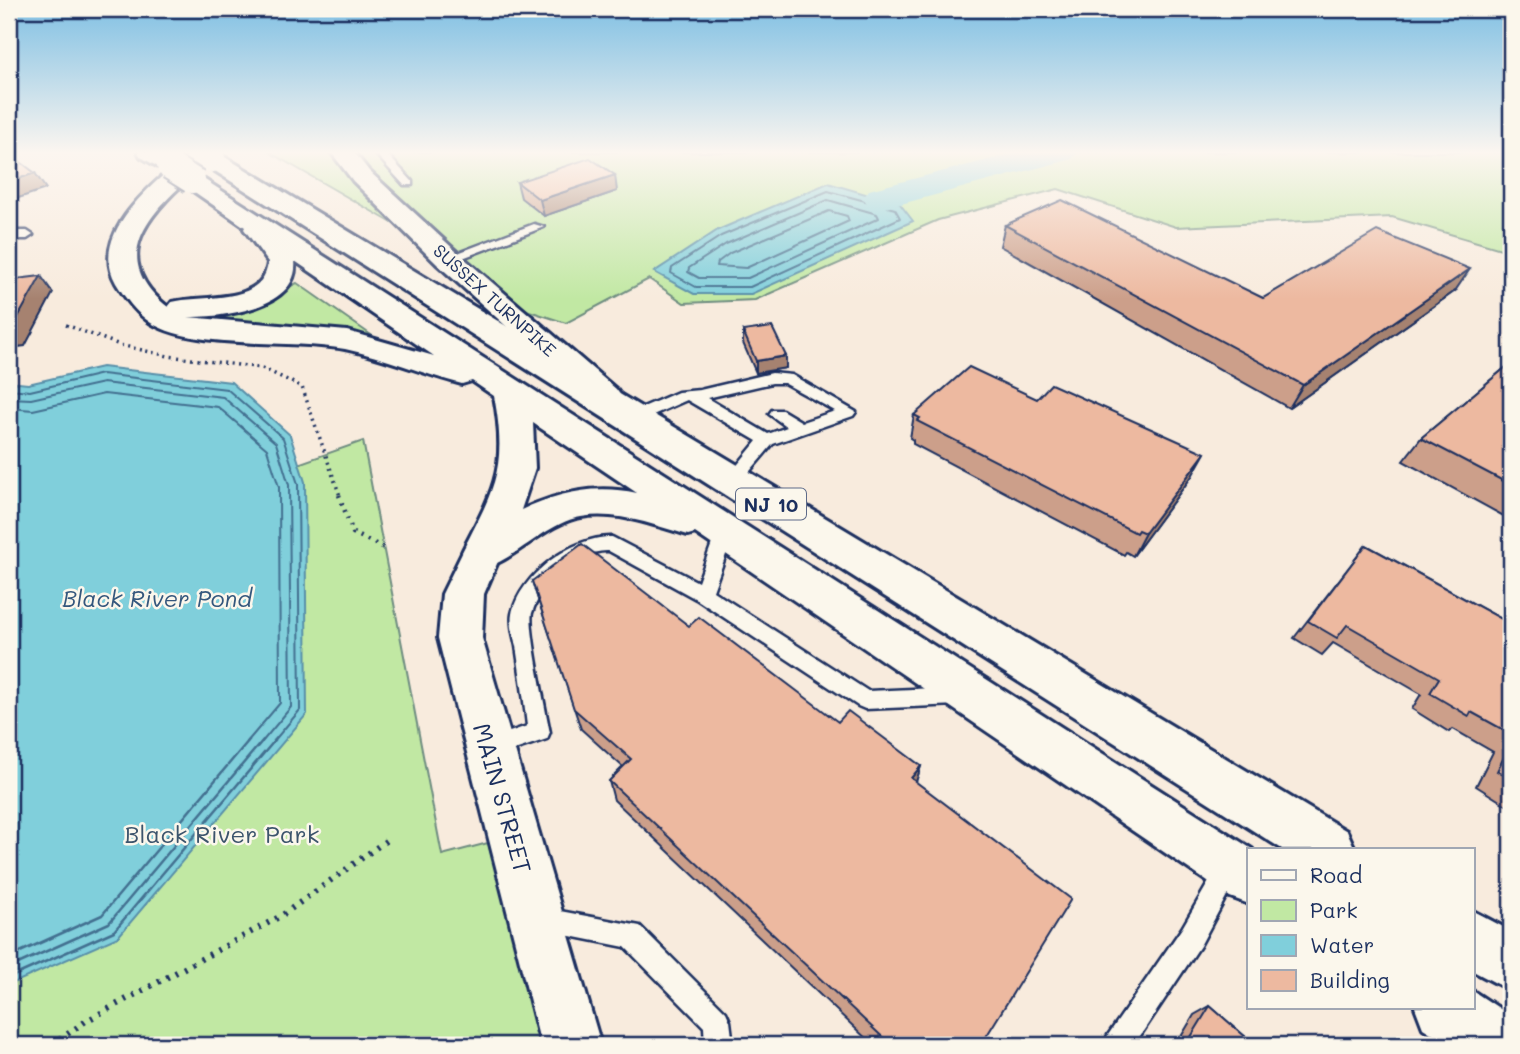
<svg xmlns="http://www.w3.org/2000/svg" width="1520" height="1054" font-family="Mali,sans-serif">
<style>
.green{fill:#c1e8a3;stroke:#6e8c80;stroke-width:2}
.water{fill:#80cfdb;stroke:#588fa9;stroke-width:2}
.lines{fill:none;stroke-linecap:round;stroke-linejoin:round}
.shore-far1{stroke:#436f90;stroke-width:2}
.shore{stroke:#436f90;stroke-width:2.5}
.river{fill:#80cfdb;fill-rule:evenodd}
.service-casing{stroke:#1b2f5e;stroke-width:5}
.tertiary-casing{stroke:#1b2f5e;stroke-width:6}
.secondary-casing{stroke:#1b2f5e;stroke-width:6}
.trunk-casing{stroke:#1b2f5e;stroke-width:6}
.path-far2{stroke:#1b2f5e;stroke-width:3.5;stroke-dasharray:2 4.5;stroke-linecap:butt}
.path-far1{stroke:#1b2f5e;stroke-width:4.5;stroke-dasharray:2 6;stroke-linecap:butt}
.path{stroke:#1b2f5e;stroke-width:6;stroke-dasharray:2.5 7;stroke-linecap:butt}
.service{fill:#fbf7ec;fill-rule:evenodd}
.tertiary{fill:#fbf7ec;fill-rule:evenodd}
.secondary{fill:#fbf7ec;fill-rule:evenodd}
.trunk{fill:#fbf7ec;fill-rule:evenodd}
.trunk-bridge-casing{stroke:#1b2f5e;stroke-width:30;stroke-linecap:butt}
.trunk-bridge{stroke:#fbf7ec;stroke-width:26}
.wall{fill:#cc9f8a;stroke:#1b2f5e;stroke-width:2}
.shaded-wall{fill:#a68270;stroke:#1b2f5e;stroke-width:2}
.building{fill:#edb9a0;stroke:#1b2f5e;stroke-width:2}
.labels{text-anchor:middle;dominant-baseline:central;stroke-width:5;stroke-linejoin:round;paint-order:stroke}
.far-street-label{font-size:18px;fill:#1b2f5e;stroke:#fbf7ec}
.shield{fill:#fbf7ec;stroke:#5e6b89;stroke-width:2}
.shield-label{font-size:19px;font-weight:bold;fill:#1b2f5e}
.water-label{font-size:23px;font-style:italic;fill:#34577d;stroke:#fbf7ec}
.near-street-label{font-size:24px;fill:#1b2f5e;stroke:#fbf7ec}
.near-park-label{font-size:24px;fill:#3c546c;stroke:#fbf7ec}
</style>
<rect width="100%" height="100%" fill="#f8ebdd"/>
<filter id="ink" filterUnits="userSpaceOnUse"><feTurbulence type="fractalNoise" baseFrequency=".0143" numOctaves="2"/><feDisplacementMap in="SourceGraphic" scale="14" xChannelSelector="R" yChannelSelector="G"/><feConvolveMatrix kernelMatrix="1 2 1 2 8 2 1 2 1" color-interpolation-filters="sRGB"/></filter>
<g filter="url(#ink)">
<g class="green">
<polygon points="269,152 1511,152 1511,252 1392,217 1176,227 1058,189 938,220 755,300 684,303 649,279 566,323 523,309 420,239"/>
<polygon points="297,283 374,337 342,331 197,319 240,311"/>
<polygon points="363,441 442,855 488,843 544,1045 9,1045 9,566"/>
</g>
<g class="water">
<polygon points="828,183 900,204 913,221 751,294 694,294 654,272 718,230"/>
<polygon points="102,367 231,382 290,435 305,482 307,714 118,937 9,985 9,382 28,384"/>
</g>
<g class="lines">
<g class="shore-far1">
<polygon points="828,191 895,209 900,218 750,287 696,287 671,273 672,268 721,236"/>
<polygon points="828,200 877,214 879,218 748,278 699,278 688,272 689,268 726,244"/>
<polygon points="829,211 847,216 849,221 746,268 717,266 718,262 730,253"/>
<polyline points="9,389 30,391 102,374 227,389 283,438 298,484 300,710 273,742"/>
<polyline points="9,398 31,399 103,383 223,397 276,443 289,485 291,707 262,742"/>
<polyline points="9,408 33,410 104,394 218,407 267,449 279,487 280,703 247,742"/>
</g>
<g class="shore">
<polyline points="9,957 102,915 249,740"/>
<polyline points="9,968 109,923 263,740"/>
<polyline points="9,978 114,931 275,740"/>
</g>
<polygon class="river" points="1020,152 1077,152 1072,159 882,209 869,206 863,198 869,190"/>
<g class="service-casing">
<g id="service">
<polygon points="374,152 385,152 412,181 412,185 404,185"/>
<polygon points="534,224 544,227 452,262 444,262 442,259"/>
<polygon points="9,231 27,231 33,235 27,239 9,239"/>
<path d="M772,373L792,375L856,412L853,416L773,444L739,484H727L725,480L757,441L687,400L637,422L632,423L624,418L627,414L678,392L700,390ZM772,383H784L835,411L802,422L782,410H772L769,414L787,427L768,434L707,398Z"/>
<path d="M725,525L731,527L734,532L713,591L868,691L958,687L965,690L968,696L965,702L958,705L865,709L858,706L696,599L609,551C592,550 578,559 565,570C552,580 537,596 532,613C528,626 546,712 550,732L547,739L491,758L483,755L480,748L483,741L527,726C524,699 520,673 516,646C514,637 510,624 512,614C520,575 573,536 612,537L698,582L716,532L719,527Z"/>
<polygon points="1229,857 1237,861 1241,869 1200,946 1134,1045 1104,1045 1108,1035 1182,928 1221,861"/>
<polygon points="544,908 640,926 726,1012 730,1021 733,1045 705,1045 704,1027 625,947 535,929 532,920 535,911"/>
</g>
</g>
<g class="tertiary-casing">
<polygon id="tertiary" points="482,537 496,541 502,552 484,594 482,638 601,1045 541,1045 438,638 442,594 468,541"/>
</g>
<g class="secondary-casing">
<polygon id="secondary" points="331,152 354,152 369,171 458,253 616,389 621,396 616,403 604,407 592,403 438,265 353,181"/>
</g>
<g class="trunk-casing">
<g id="trunk">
<path d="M138,152H164L179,162L191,152L220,154L1347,831L1355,849H1282L204,164L194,173L1252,849H1249V904L1230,897L695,533L688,535C654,525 617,511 581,517C547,522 510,564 484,567C479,567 473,564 468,563L462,552C494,489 508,469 494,396L472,381L462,384C423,374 384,357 345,349C292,339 195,350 151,323C136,313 125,298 116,283C92,241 137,198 167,172L141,157ZM183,184L245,227L244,229L268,262C264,306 202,294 172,302L168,307C113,263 140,223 183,184ZM295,261L434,356L347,331L188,317C222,318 300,308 295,261ZM533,423L637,493C596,484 559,492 521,510L535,468Z"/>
<polygon points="1473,911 1511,931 1511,991 1473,971"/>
<polygon points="1473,991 1511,1016 1511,1045 1450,1045 1423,1028 1415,1007 1473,1007"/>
</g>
</g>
<polyline class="path-far2" points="66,325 120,345 168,356 262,368 302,387 340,496"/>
<polyline class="path-far1" points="339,495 353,533 388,550"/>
<polyline class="path" points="52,1045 86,1021 281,916 387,840"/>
<use href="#service" class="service"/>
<use href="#tertiary" class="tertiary"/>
<use href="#secondary" class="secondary"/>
<use href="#trunk" class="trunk"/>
<g class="trunk-bridge-casing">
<g id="trunk-bridge">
<polyline points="201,152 212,159"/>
<polyline points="170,166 192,180"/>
</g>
</g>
<use href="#trunk-bridge" class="trunk-bridge"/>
</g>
<g class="wall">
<polygon points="517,182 617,191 544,216 521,198"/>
<polygon points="1005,225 1263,298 1455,291 1289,408 1000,246"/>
<polygon points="743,331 786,356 786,368 756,373 743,343"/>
<polygon points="1511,363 1511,520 1403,461 1421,438"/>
<polygon points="914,415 1192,476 1133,556 1126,552 1124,555 913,444 913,440 910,438"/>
<polygon points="1366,545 1511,624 1511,808 1476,786 1493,752 1453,729 1449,732 1412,709 1421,694 1333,643 1322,655 1294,638"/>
<polygon points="532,581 689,626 838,722 921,766 916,781 981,1045 873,1045 614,800 609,781 623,767 581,729"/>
<polygon points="1210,1006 1255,1045 1176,1045 1194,1015"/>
</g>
<g class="shaded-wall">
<polygon points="35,173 46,189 9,201 9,182"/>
<polygon points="615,175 617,191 544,216 540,200"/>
<polygon points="1470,269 1455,291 1289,408 1303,385"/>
<polygon points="41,276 53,293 25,346 9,348 9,329"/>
<polygon points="786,356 786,368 756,373 756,361"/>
<polygon points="1205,453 1192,476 1133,556 1145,533"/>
<polygon points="921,766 915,785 911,778"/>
</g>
<g class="building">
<polygon points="9,153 35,173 9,182"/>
<polygon points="590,158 615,175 540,200 517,182"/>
<polygon points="1062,200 1263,298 1377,231 1470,269 1303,385 1005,225"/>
<polygon points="41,276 12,328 9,329 9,280"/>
<polygon points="772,327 786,356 756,361 743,331"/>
<polygon points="1511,363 1511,485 1421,438"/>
<polygon points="969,367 1037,399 1051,384 1205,453 1145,533 1138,530 1136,533 917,421 920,418 914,415"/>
<polygon points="582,544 689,626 699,617 838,722 848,711 921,766 911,778 1071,899 981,1045 891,1045 609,781 631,759 574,709 532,581"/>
<polygon points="1366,545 1511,624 1511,734 1471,712 1469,716 1430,693 1439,678 1347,625 1337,638 1308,621"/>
<polygon points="1511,743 1511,779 1497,771"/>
<polygon points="1210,1006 1255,1045 1186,1045"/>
</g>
</g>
<linearGradient id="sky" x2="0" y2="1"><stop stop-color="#7ebfe3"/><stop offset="0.51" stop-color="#fcf6f0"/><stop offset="1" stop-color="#fcf6f0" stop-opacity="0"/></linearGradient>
<rect width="1520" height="299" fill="url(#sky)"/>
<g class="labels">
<g class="far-street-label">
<text transform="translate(495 300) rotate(42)">SUSSEX TURNPIKE</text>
</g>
<rect class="shield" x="736" y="488.5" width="70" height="31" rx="5"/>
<g class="shield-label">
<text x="771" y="504">NJ 10</text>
</g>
<g class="water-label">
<text x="157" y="598">Black River Pond</text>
</g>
<g class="near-street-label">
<text transform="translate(503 798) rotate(74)">MAIN STREET</text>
</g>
<g class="near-park-label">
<text x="222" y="833">Black River Park</text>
</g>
</g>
<rect width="1520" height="1054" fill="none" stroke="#fbf7ec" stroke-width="35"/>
<rect x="18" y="18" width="1485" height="1019" fill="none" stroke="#1b2f5e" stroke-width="2.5" filter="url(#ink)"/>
<rect x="1247" y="848" width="228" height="161" fill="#fbf7ec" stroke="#a1a7b3" stroke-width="2"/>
<rect x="1261" y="870" width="35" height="10" fill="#fbf7ec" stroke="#a1a7b3" stroke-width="2"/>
<text x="1310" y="883" font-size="21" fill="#1b2f5e">Road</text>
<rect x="1261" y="900" width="35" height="21" fill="#c1e8a3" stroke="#a1a7b3" stroke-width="2"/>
<text x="1310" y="918" font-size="21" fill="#1b2f5e">Park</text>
<rect x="1261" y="935" width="35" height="21" fill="#80cfdb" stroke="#a1a7b3" stroke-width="2"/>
<text x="1310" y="953" font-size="21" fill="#1b2f5e">Water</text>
<rect x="1261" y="970" width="35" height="21" fill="#edb9a0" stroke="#a1a7b3" stroke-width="2"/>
<text x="1310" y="988" font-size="21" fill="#1b2f5e">Building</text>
</svg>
